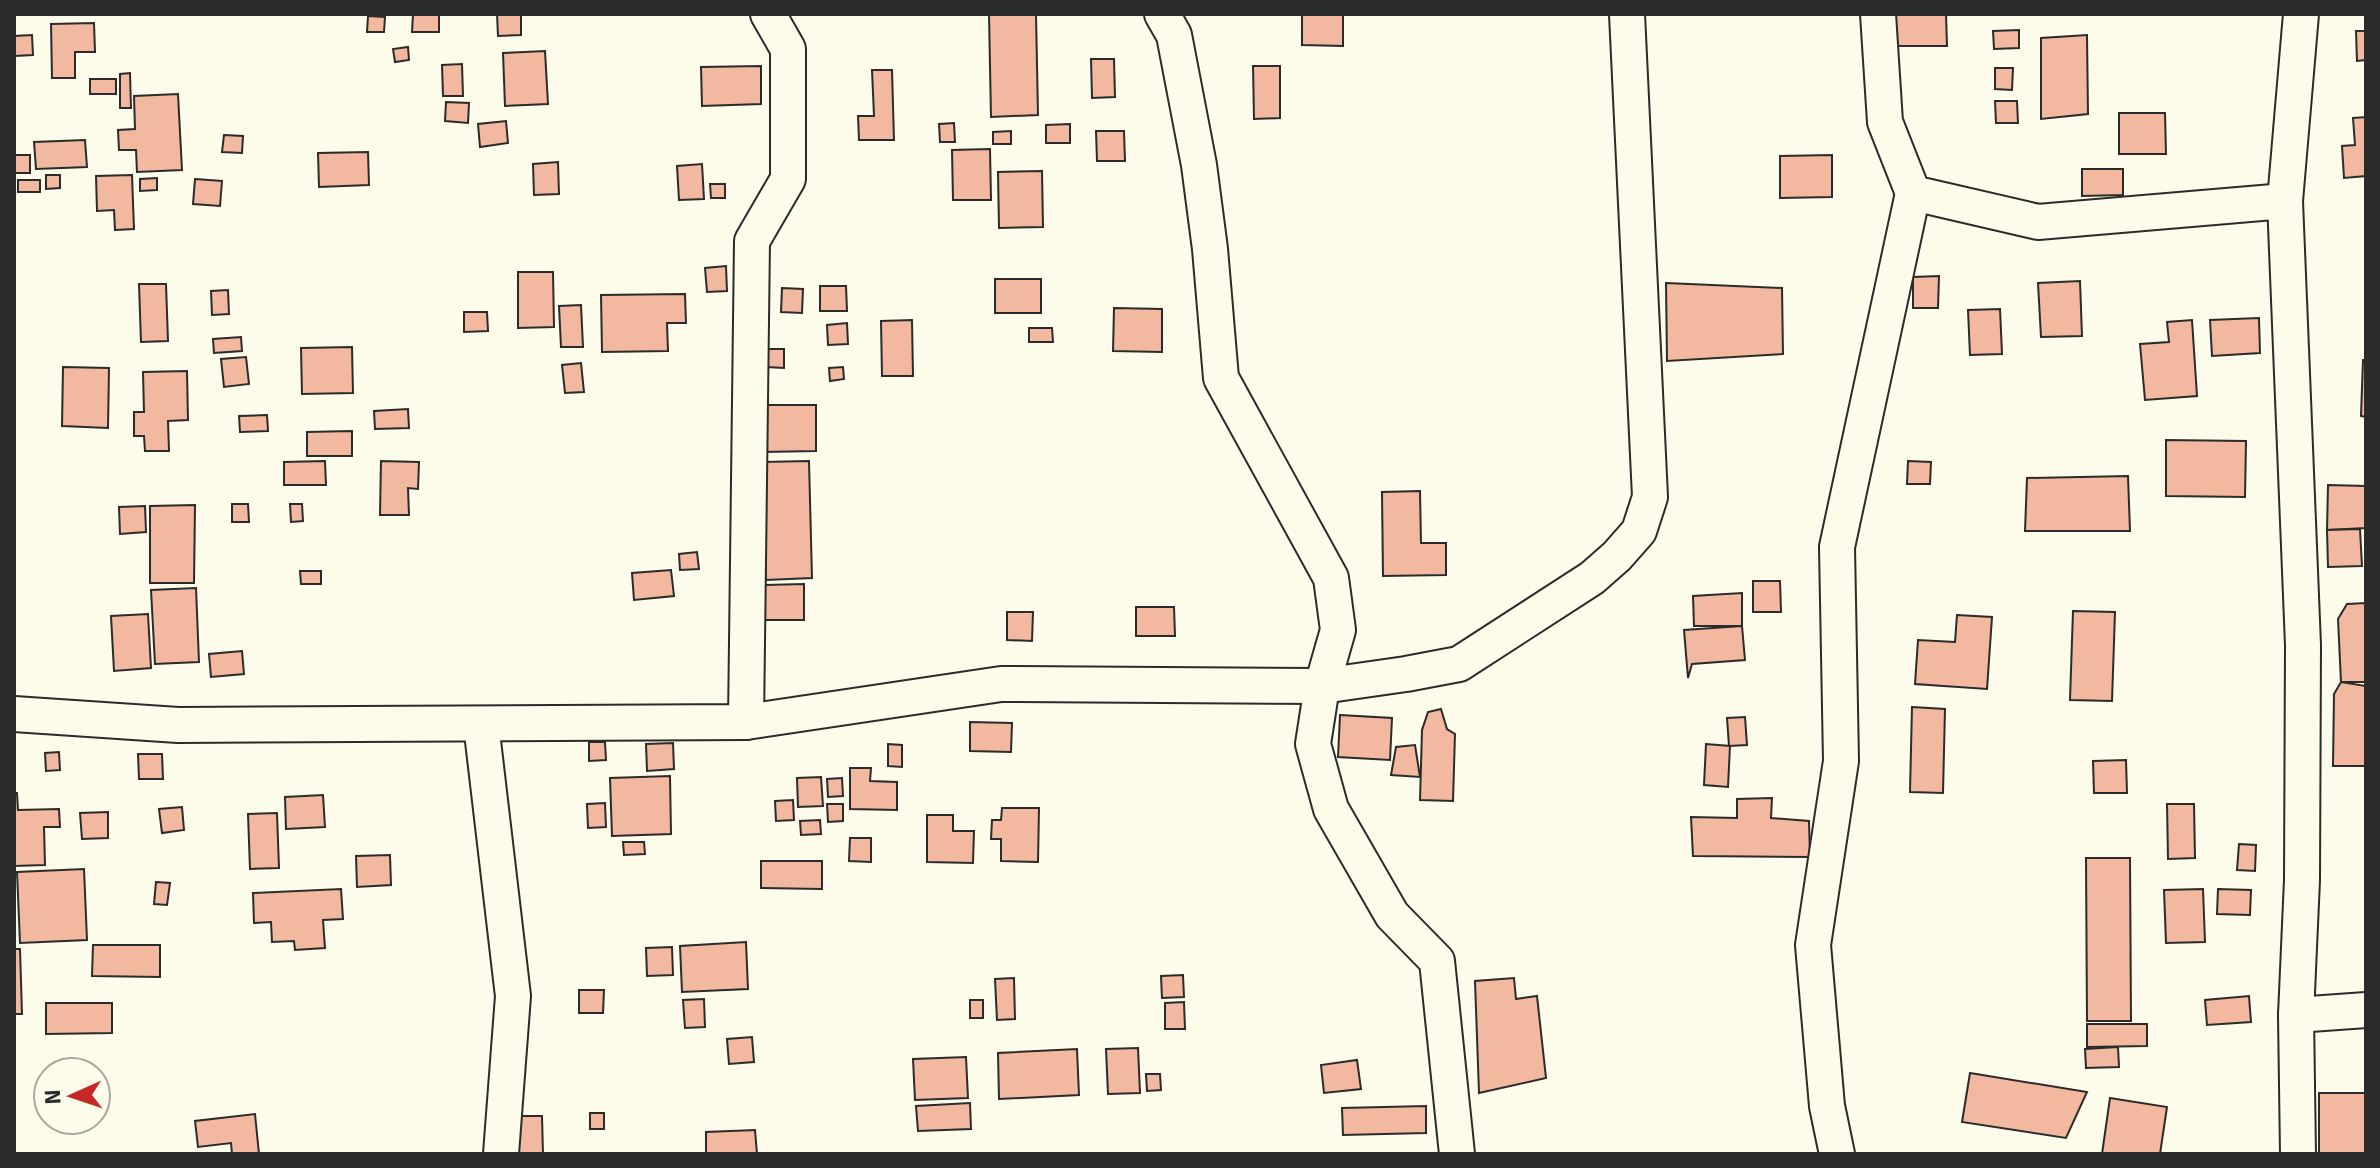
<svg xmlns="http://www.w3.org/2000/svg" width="2380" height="1168" font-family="Signika,sans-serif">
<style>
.building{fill:#f2b8a0;stroke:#2b2b2b;stroke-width:2}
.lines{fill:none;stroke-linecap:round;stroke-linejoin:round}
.minor-casing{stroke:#2b2b2b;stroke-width:38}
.minor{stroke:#fdfbea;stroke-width:34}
</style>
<rect width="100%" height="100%" fill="#fdfbea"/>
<g class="building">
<polygon points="413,14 439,14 439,32 412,32"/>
<polygon points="497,14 521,14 521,35 498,36"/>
<polygon points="989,14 1036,14 1038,115 991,117"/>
<polygon points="1302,14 1343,14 1343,46 1302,45"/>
<polygon points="1886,14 1946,14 1947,46 1886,46"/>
<polygon points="368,16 385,17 384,32 367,32"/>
<polygon points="94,23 95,52 75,52 75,78 52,78 51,24"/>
<polygon points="2019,30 2019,48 1994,49 1993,31"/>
<polygon points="2356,31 2366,31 2366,60 2357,61"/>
<polygon points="32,35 33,55 15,56 14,36"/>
<polygon points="2087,35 2088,114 2041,119 2041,38"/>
<polygon points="408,47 409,60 395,62 393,49"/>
<polygon points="545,51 548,104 505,106 503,53"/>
<polygon points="1091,59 1114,59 1115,97 1092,98"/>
<polygon points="462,64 463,96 443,96 442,65"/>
<polygon points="761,66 761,104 702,106 701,67"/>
<polygon points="1253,66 1280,66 1280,118 1254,119"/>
<polygon points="1995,68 2013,68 2012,90 1995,89"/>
<polygon points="872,70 892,70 894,140 859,140 858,116 874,116"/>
<polygon points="130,73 131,108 120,108 120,74"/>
<rect x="90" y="79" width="26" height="15"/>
<polygon points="178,94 182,170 137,172 136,150 119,150 118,130 135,129 134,96"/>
<polygon points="1995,101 2017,101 2018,123 1996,123"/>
<polygon points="446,102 469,103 468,123 445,121"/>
<polygon points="2119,113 2165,113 2166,154 2119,154"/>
<polygon points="2366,117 2366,176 2344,178 2342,146 2355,145 2353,118"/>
<polygon points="506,121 508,143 480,147 478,124"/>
<polygon points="954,123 955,142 940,142 939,124"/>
<polygon points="1070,124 1070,143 1046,143 1046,125"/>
<polygon points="1011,131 1011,144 993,144 993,132"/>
<polygon points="1096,131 1124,131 1125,161 1097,161"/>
<polygon points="224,135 243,136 242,153 222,152"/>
<polygon points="85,140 87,167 36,169 34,142"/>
<polygon points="990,149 991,200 953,200 952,150"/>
<polygon points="368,152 369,185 319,187 318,153"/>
<rect x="14" y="155" width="16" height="18"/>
<polygon points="1832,155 1832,197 1780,198 1780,156"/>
<polygon points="558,162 559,194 534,195 533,164"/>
<polygon points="702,164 704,199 679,200 677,166"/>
<polygon points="2082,169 2123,169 2123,195 2082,196"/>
<polygon points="1042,171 1043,227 999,228 998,172"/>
<polygon points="46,175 60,175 60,188 46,189"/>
<polygon points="132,175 134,229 115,230 114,210 97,211 96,176"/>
<polygon points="157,178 157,190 140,191 140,179"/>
<polygon points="195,179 222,181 220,206 193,204"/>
<rect x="18" y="180" width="22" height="12"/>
<polygon points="710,184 725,184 725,198 711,198"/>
<polygon points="726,266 727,291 707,292 705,268"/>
<polygon points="518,272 553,272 554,327 518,328"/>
<polygon points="1939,276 1938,308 1913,308 1913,277"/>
<rect x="995" y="279" width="46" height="34"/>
<polygon points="2080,281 2082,336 2041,337 2038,283"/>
<polygon points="1666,283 1782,288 1783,354 1667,361"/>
<polygon points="139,284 166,284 168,341 141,342"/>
<polygon points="820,286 846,286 847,311 820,311"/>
<polygon points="782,288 803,289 802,313 781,312"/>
<polygon points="228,290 229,314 212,315 211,291"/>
<polygon points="685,294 686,323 667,323 668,351 602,352 601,295"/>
<polygon points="581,305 583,347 561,347 559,306"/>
<polygon points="1114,308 1162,309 1162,352 1113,351"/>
<polygon points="2000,309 2002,354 1970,355 1968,310"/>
<polygon points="464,312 487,312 488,331 464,332"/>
<polygon points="2259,318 2260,353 2212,356 2210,320"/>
<polygon points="912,320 913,376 882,376 881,321"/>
<polygon points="2192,320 2197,396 2145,400 2140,344 2169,342 2167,322"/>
<polygon points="847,323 848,344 828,345 827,325"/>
<polygon points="1029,328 1052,328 1053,342 1029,342"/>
<polygon points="241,337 242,351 214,353 213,339"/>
<polygon points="352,347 353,393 302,394 301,348"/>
<polygon points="766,349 784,349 784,368 766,367"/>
<polygon points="246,357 249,384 224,387 221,359"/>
<polygon points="2363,360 2366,360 2366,417 2361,416"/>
<polygon points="581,363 584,392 565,393 562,365"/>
<polygon points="63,367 109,368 108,428 62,426"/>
<polygon points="843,367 844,379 830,381 829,368"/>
<polygon points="187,371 188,420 168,421 169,451 145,451 144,436 134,436 134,412 144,412 143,372"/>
<polygon points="759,405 816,405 816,451 760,452"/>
<polygon points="408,409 409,428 375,429 374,411"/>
<polygon points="267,415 268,431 240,432 239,416"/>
<polygon points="352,431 352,456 307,456 307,432"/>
<polygon points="2166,440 2246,441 2245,497 2166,496"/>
<polygon points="325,461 326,485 284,485 284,462"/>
<polygon points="381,461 419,462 418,489 408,488 409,515 380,515"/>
<polygon points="809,461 812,578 766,580 762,462"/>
<polygon points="1908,461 1931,462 1930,484 1907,484"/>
<polygon points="2128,476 2130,531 2025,531 2027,478"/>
<polygon points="2328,485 2366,486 2366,528 2327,530"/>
<polygon points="1420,491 1421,543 1446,543 1446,575 1383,576 1382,492"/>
<polygon points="232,504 248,504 249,522 232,522"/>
<polygon points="290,504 302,504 303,521 291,522"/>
<polygon points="195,505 194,583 150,583 150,506"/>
<polygon points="145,506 146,532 120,534 119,507"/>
<polygon points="2360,529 2362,566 2328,567 2327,530"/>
<polygon points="697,552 699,569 680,570 679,554"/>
<polygon points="671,570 674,596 634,600 632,573"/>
<polygon points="300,571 321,571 321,584 301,584"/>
<polygon points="1753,581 1780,581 1781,612 1753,612"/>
<polygon points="804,584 804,620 765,620 765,585"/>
<polygon points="196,588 199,662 155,664 151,590"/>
<polygon points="1742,593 1742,626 1694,626 1693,596"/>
<polygon points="2366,603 2366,682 2341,682 2338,619 2347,604"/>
<polygon points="1136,607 1174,607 1175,636 1136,636"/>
<polygon points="2073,611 2115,612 2112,701 2070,700"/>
<polygon points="1007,612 1033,612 1032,641 1007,640"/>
<polygon points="148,614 151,668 114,671 111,616"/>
<polygon points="1957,615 1992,617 1987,689 1915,684 1918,640 1955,642"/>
<polygon points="1742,626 1745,660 1692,664 1688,678 1684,630"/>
<polygon points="242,651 244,674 211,677 209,654"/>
<polygon points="2341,682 2366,686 2366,766 2333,766 2334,694"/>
<polygon points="1912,707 1945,709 1943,793 1910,792"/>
<polygon points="1441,709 1447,729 1455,734 1453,801 1420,800 1422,730 1428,712"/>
<polygon points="1340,715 1392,718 1390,760 1338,757"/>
<polygon points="1745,717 1747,745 1729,746 1727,718"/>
<polygon points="970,722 1012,723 1011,752 970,751"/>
<polygon points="589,742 605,742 606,760 589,761"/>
<polygon points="673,743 674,769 647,771 646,744"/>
<polygon points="888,744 902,745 902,767 888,766"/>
<polygon points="1706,744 1730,746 1728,787 1704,785"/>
<polygon points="1415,745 1420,777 1391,775 1396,747"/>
<polygon points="59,752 60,770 46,771 45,753"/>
<polygon points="138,754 162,754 163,779 139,779"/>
<polygon points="2126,760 2127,793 2094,793 2093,761"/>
<polygon points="850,768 871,768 870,781 897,782 897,810 850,809"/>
<polygon points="670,776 671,834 612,836 610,778"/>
<polygon points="821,777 823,806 798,807 797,778"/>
<polygon points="842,778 843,796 828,797 827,779"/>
<polygon points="14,793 17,793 18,810 59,809 60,827 44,827 45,865 14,866"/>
<polygon points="323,795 325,827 286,829 285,797"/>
<polygon points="1772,798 1771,818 1809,821 1810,857 1693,856 1691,817 1737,818 1737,799"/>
<polygon points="793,800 794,820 776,821 775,801"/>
<polygon points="605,803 606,827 588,828 587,804"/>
<polygon points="827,804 843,804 843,821 828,822"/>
<polygon points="2167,804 2194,804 2195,858 2168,859"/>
<polygon points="182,807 184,830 162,833 159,809"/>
<polygon points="1002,808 1039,808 1038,862 1001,861 1001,839 991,839 992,820 1001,820"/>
<polygon points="108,812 108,838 82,839 80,813"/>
<polygon points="277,813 279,868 250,869 248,814"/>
<polygon points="927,815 953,815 953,831 974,831 973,863 927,862"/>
<polygon points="820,820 821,834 801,835 800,821"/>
<polygon points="850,838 871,838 871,862 849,861"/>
<polygon points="623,842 644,842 645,854 624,855"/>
<polygon points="2239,844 2256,845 2255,871 2237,870"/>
<polygon points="390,855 391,885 357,887 356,856"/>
<polygon points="2086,858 2130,858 2131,1021 2087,1021"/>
<polygon points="761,861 822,861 822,889 761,888"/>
<polygon points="84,869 87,940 20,943 17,872"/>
<polygon points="156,882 170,883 167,905 154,904"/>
<polygon points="341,889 343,919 323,920 325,948 295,950 294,941 272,942 271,922 254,923 253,893"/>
<polygon points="2203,889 2205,942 2166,943 2164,890"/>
<polygon points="2218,889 2251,890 2250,915 2217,914"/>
<polygon points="746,942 748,989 682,992 680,946"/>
<polygon points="93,945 160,945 160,977 92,976"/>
<polygon points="672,947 673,975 647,976 646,948"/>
<polygon points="14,949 20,949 22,1014 14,1014"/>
<polygon points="1183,975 1184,997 1162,998 1161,976"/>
<polygon points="1014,978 1015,1019 997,1020 995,979"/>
<polygon points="1514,978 1516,999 1537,996 1546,1078 1479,1093 1475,981"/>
<polygon points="579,990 604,990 603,1013 579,1013"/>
<polygon points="2249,996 2251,1022 2207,1025 2205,1000"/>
<polygon points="704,999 705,1027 685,1028 683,1000"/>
<rect x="970" y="1000" width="13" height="18"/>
<polygon points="1184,1002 1185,1029 1165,1029 1165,1003"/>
<polygon points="46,1003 112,1003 112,1033 46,1034"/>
<polygon points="2087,1024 2147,1024 2147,1046 2087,1047"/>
<polygon points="752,1037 754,1062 729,1064 727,1039"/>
<polygon points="2118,1047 2119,1067 2086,1068 2085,1049"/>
<polygon points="1138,1048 1140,1093 1108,1094 1106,1049"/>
<polygon points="1077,1049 1079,1095 999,1099 998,1053"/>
<polygon points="966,1057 968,1098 915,1100 913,1059"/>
<polygon points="1357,1060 1361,1089 1324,1093 1321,1065"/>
<polygon points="1970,1073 2087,1092 2066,1138 1962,1122"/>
<polygon points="1146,1074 1160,1074 1161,1090 1147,1091"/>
<rect x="2319" y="1093" width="47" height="61"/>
<polygon points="2110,1098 2167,1107 2160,1154 2102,1154"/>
<polygon points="970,1103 971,1129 918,1131 916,1106"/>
<polygon points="1426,1106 1426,1133 1343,1135 1342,1108"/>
<rect x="590" y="1113" width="14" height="16"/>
<polygon points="255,1114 259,1154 232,1154 231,1143 198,1147 195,1121"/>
<polygon points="517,1116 542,1116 543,1154 518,1154"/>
<polygon points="755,1130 757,1154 706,1154 706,1132"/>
</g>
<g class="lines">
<g class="minor-casing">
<g id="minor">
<polyline points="1162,14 1174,35 1199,165 1210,249 1221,378 1331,578 1338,630 1322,686 1313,744 1331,809 1392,915 1437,961 1457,1154"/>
<polyline points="1878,14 1885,122 1913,193 2038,222 2285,201"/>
<polyline points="14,714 178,725 746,722 1001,684 1322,686 1406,674 1459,664 1592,578 1617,556 1639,531 1650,497 1627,14"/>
<polyline points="746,722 752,241 788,179 788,49 768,14"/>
<polyline points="481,724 513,996 501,1154"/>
<polyline points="2296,1015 2366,1010"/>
<polyline points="1837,1154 1827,1106 1813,945 1841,761 1837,547 1913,193"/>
<polyline points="2298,1154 2296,1015 2302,880 2303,645 2285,201 2301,14"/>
</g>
</g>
<use href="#minor" class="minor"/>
</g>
<rect width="2380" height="1168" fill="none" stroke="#2b2b2b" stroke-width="32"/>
<g transform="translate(72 1096) rotate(267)"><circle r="38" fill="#fdfbea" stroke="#a9a89e" stroke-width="2"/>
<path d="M0-6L14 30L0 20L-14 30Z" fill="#c62828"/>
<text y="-12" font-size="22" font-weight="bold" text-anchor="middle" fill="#2b2b2b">N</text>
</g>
</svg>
